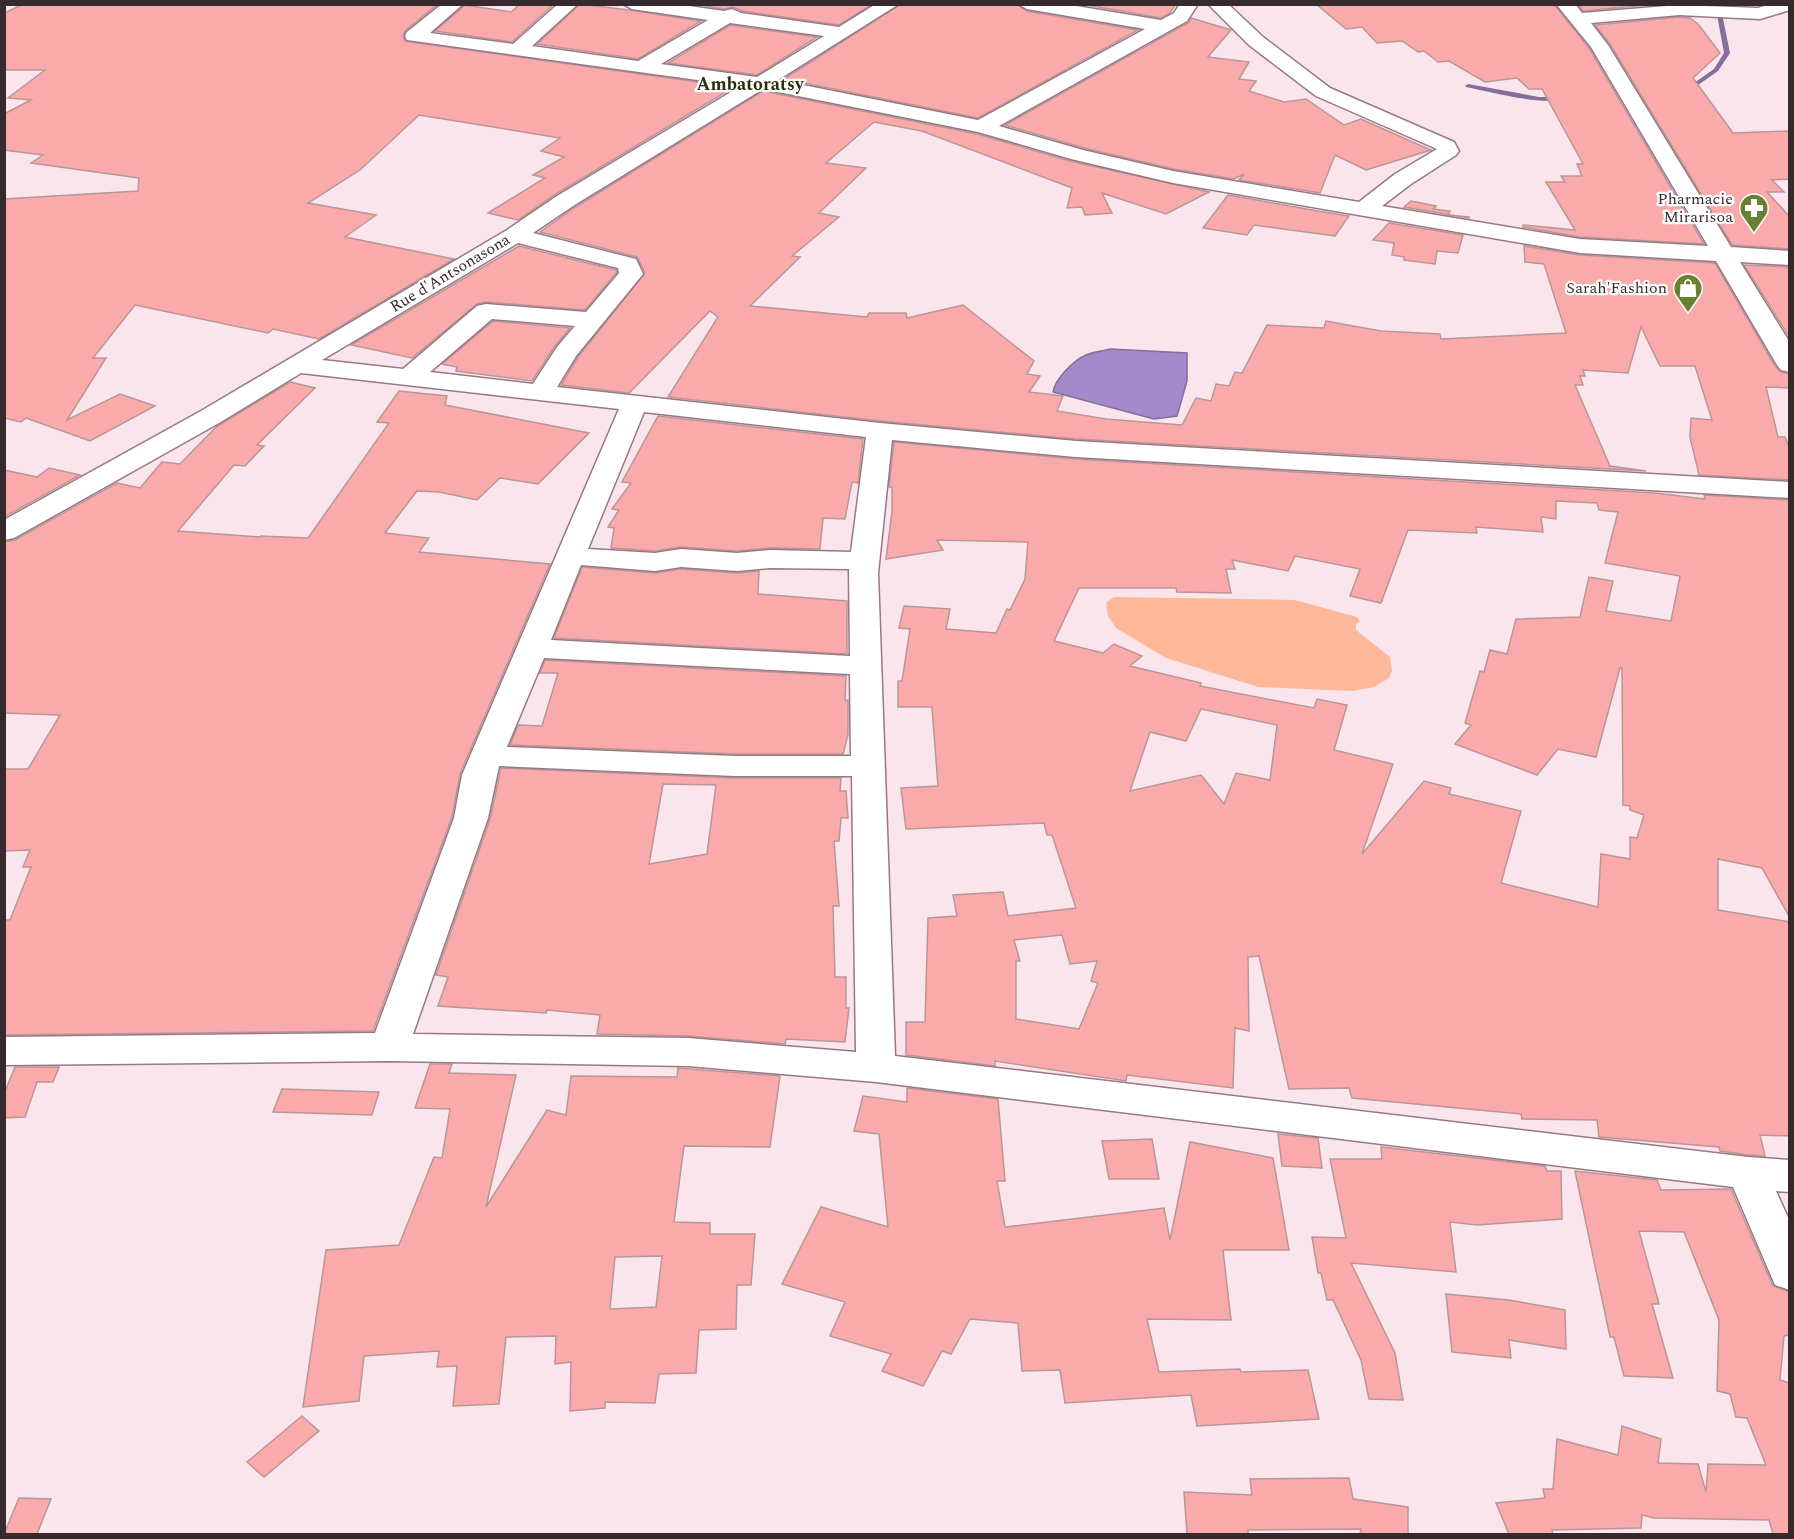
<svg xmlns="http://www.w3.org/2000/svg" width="1794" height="1539" font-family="Spectral,serif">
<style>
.green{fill:#fdb899}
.water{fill:#a38bca;stroke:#836e9c;stroke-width:1.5}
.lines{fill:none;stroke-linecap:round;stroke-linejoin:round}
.stream{fill:#836e9c;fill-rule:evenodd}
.building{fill:#faaaaa;stroke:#ba9696;stroke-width:1.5;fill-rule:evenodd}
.minor-casing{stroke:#987884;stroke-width:3}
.minor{fill:#fff;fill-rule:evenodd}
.labels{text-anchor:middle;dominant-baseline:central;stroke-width:4.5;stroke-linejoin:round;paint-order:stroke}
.far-poi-label{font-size:16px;fill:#372a2f;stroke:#fff;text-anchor:end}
.far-street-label{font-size:16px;fill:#372a2f;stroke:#fff}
.far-neighbourhood-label{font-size:18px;font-weight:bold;fill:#27320c;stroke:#fff}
</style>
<rect width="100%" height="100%" fill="#fbe5ed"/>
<polygon class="green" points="1114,597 1295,600 1357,617 1360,621 1356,624 1356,630 1390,657 1392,671 1389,678 1374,687 1352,691 1258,687 1166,658 1116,628 1108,616 1106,603"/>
<path class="water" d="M1110,349L1187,353V381L1177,416L1154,419L1053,392C1055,379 1074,360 1086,355C1093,352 1103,351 1110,349Z"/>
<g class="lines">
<g class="stream">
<polygon points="1715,4 1720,4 1730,53 1718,71 1691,90 1687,90 1687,88 1714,69 1724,53"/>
<path d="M1468,84L1539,97H1558L1561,99C1543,106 1487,91 1466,87L1465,86Z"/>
</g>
</g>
<g class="building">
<polygon points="24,4 438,4 406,30 403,35 405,41 734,87 556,194 518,220 488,213 545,178 533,175 564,157 541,151 560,138 419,115 360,170 308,203 376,215 345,237 454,259 319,339 273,329 268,333 135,305 93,358 106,358 67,420 120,394 155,406 90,441 26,418 21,422 4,418 4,199 138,191 139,178 31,163 43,155 4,150 4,114 31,100 8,98 45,70 4,70 4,13"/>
<polygon points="520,4 554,4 512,42 435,31 465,5 511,12"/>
<polygon points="580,4 629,10 701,21 638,59 537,44"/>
<polygon points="694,4 870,4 871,5 839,25 742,11 733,7 724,9"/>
<polygon points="901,4 1016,4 1027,11 1138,30 978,118 784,79"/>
<polygon points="1081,4 1176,4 1170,13 1161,18"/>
<polygon points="1316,4 1554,4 1589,48 1704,244 1580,237 1523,227 1523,225 1575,230 1546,182 1565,182 1561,176 1582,176 1577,164 1583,164 1542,89 1529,89 1517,78 1485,82 1449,61 1438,62 1424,51 1418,52 1402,41 1377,43 1362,27 1346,29"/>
<polygon points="1578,4 1658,4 1583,11"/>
<polygon points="1679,17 1690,18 1698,24 1720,53 1693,78 1733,133 1790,131 1790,179 1772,180 1784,192 1767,192 1790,217 1790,249 1732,245 1610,44 1595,25"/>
<polygon points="1191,18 1231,30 1208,57 1249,62 1239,79 1256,81 1249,91 1284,102 1306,99 1344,125 1361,119 1431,150 1366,170 1335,155 1320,193 1239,180 1244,174 1234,179 1173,169 1084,148 1005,125 1188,23"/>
<polygon points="730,25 817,37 757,75 668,63"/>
<polygon points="763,91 977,134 1070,161 1209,192 1166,214 1102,193 1112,213 1085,215 1082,207 1067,208 1072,188 922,131 874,122 826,163 866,168 819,213 839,217 792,256 800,257 750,306 867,317 869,313 906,313 907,318 963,305 1034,361 1027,374 1040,376 1029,392 1063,396 1057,411 1106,419 1182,425 1196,398 1211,401 1216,384 1229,386 1235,372 1242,373 1267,325 1324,328 1326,321 1381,331 1440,334 1441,339 1566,333 1544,264 1525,262 1524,246 1580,255 1715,263 1775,366 1781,372 1790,374 1790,388 1766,387 1778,437 1785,437 1790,449 1790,480 1699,475 1690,437 1691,418 1712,420 1695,366 1660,366 1641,327 1628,373 1583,370 1585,376 1580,376 1583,385 1575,385 1610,466 1646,471 1076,439 880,421 668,397 718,317 710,311 629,393 561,385 578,357 645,273 637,257 540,232 574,208"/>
<polygon points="1228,195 1312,210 1349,216 1335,236 1254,225 1247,235 1203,228"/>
<polygon points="1411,201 1436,206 1433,209 1450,211 1448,215 1469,217 1469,218 1404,207"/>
<polygon points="1389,223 1463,235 1458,253 1437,251 1435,264 1404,260 1404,257 1392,255 1394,243 1373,240"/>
<polygon points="519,246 616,270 617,272 585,310 486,302 477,304 412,358 351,345"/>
<polygon points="1744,265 1790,267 1790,338"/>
<polygon points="493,321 570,328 555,346 532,381 456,371 457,367 442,364"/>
<polygon points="290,382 315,388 257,445 264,446 245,466 234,465 178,531 260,537 261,536 308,538 389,423 377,422 399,391 447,396 445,405 589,433 538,484 500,478 477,500 439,492 417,491 385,533 429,538 419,552 550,564 460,774 452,817 373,1031 4,1035 4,920 10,920 31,867 23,867 30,850 4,851 4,769 28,769 60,715 4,713 4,542 15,540 117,483 140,488 162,462 180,464 216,427"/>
<polygon points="658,416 863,439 858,483 852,482 845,519 823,518 820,549 770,548 737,551 681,547 655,551 611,548 614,528 608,527 619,510 612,509 631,483 622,482"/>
<path d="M894,442L1076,459L1655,493L1705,499L1704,495L1790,500V918L1762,868L1718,859V910L1790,922V1136L1760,1135L1765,1156L1748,1155L1720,1151L1719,1147L1599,1137L1597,1120L1522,1119L1521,1114L1352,1098L1349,1088L1289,1089L1259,956L1248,957L1249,1031L1235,1028L1233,1088L1127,1075L1126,1081L995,1061V1066L906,1055V1022H925L928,918L957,916L953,895L1003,892L1008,916L1076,908L1052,835H1047L1044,823L906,829L901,788L938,786L932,707H898V681H902L910,629L899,628L904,606L950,609L946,629L996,633L1007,609L1010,610L1025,579L1028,542L937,540L943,550L886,559L892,511V487H889ZM1556,501L1597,503L1599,510L1618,512L1605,563L1680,576L1671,621L1606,611L1613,581L1589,577L1580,617L1516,619L1507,654L1490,650L1484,672L1480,671L1465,723L1471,725L1455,744L1537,775L1558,749L1596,757L1620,668H1622L1623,805L1630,806V810L1644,815L1637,838L1630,837V859L1601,854L1598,907L1501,883L1521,811L1449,794L1451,788L1424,781L1362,854L1393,764L1334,750L1347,705L1317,699L1314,708L1200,686L1201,683L1130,666L1142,656L1114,644L1103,653L1054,641L1079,588H1176L1177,592L1231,593L1226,569H1235L1232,560L1288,571L1295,556L1360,569L1350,596L1381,603L1408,530L1477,533L1476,527L1543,532L1541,517L1556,519ZM1201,709L1277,725L1270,780L1236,773L1224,804L1201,775L1130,791L1150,732L1186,741ZM1062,935L1070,964L1097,961L1091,981L1098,983L1079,1029L1016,1019V961H1020L1014,940Z"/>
<polygon points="49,468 80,475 4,517 4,470 37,477"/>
<polygon points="582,567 655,573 681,569 737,573 759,571 758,594 847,601 847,654 554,638"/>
<polygon points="545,660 846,676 845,700 848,700 848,735 843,754 735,754 510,745 518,725 542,726 558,673 540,673"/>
<path d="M501,768L735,778H841L840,791H846L848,818H841L839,841H834L839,906H833L835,977H846V1008H849L845,1042L786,1039L785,1044L688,1036L597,1034L600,1015L547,1010L546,1013L438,1006L448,977L436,975L490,819ZM663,784L716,785L707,854L649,864Z"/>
<path d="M430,1064H452L449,1073L516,1075L486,1207L547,1110L566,1115L571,1076L677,1077L678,1068L780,1076L770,1147L684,1146L674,1222L710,1223V1234H755L751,1285H737L736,1329L699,1330L696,1373L659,1374L655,1403L605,1402V1408L570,1411L571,1362L555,1364L556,1336L506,1337L499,1404L453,1406L457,1366L437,1367L439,1351L364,1356L359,1401L303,1407L326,1250L399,1245L434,1157L442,1158L450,1109L415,1108ZM662,1256L656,1307L610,1309L615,1257Z"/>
<polygon points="15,1067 59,1067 53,1082 37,1082 25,1117 4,1118 4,1094"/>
<polygon points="907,1088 998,1099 1005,1181 997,1181 1005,1227 1164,1208 1170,1240 1190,1142 1273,1158 1289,1250 1223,1250 1231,1320 1147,1319 1159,1372 1240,1369 1241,1372 1308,1370 1319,1419 1197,1426 1191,1395 1065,1403 1060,1370 1022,1371 1018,1323 970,1319 951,1354 942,1351 923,1386 882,1371 891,1354 830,1336 845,1302 782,1284 821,1207 888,1227 879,1134 854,1131 863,1096 907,1102"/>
<polygon points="282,1089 379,1092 372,1115 273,1112"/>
<polygon points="1278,1134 1318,1138 1322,1168 1282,1166"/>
<polygon points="1152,1139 1159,1179 1109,1179 1102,1141"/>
<polygon points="1381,1147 1545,1166 1547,1171 1561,1171 1562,1219 1477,1225 1450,1222 1456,1272 1351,1263 1395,1353 1403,1400 1369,1399 1361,1360 1333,1300 1327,1300 1321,1273 1318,1273 1312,1237 1346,1238 1330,1159 1382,1159"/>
<polygon points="1575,1171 1657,1180 1661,1190 1731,1189 1773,1286 1790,1292 1790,1335 1784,1336 1780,1380 1790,1383 1790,1534 1773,1534 1769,1520 1654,1518 1642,1515 1641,1528 1552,1530 1553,1534 1509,1534 1496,1503 1545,1498 1543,1489 1553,1489 1557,1439 1618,1455 1622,1426 1661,1439 1658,1463 1698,1464 1706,1492 1708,1464 1766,1465 1747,1418 1736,1417 1730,1394 1717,1391 1719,1320 1684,1232 1639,1231 1659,1304 1652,1304 1673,1378 1624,1376 1614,1337 1610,1337"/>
<polygon points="1446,1294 1509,1300 1565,1310 1566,1349 1509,1340 1511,1358 1452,1352"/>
<polygon points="302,1416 319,1431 264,1477 247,1462"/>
<polygon points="1349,1478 1353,1499 1408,1507 1408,1534 1360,1534 1361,1529 1248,1530 1248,1534 1187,1534 1184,1492 1252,1495 1250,1479"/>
<polygon points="19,1498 51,1499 37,1534 4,1534"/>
</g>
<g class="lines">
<g class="minor-casing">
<path id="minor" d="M442,4H463L430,33L513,44L558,4H578L532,46L638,61L708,20L632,9L623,4H675L724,11L732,9L741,13L839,27L876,4H899L778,80L978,120L1145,29L1027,9L1018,4H1064L1161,20L1174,13L1180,4H1198L1187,21L999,126L1083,150L1173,171L1359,202L1395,174L1437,149L1316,96L1249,45L1208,4H1228L1263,37L1330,88L1454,142L1459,151L1456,155L1411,184L1382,206L1580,239L1708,246L1591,47L1556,4H1575L1582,13L1679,5L1758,8L1770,4H1790V10L1760,19L1679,15L1591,23L1608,45L1731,247L1790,251V265L1740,262L1790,343V372L1781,370L1777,365L1716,261L1580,253L1173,183L1071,159L978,132L763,89L573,206L533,233L636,259L643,274L576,356L557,387L880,423L1076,441L1790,482V498L1076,457L892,440L878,573L895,1056L1748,1157L1790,1160V1192L1776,1191L1790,1222V1290L1775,1285L1733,1187L876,1082L688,1066L389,1061L4,1065V1037L375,1033L454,818L462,775L619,409L301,373L219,423L14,538L4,540V520L201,411L507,230L557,196L741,86L407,40L405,36L407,32ZM730,23L824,36L757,77L661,64ZM518,243L618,268L619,273L586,312L486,304L477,306L403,369L322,360ZM492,319L575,326L557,347L533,384L430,372ZM644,412L866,437L851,552L770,550L737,553L681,549L655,553L588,549ZM581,565L655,571L681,567L737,571L770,568L849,569L850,656L551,640ZM544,658L850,674L851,756H735L507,747ZM499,766L735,776H852L856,1052L688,1038L413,1034L488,818Z"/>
</g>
<use href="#minor" class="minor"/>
</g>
<defs>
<g id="pharmacy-pin" transform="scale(1.5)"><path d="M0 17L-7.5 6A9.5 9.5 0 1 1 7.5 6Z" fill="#6a8031" stroke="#fff"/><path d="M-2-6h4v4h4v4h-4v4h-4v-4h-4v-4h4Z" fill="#fff"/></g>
<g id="shop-pin" transform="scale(1.5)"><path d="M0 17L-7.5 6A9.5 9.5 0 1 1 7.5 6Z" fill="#6a8031" stroke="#fff"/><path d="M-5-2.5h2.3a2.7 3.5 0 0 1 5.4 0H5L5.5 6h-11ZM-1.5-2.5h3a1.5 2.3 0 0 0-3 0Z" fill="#fff"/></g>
</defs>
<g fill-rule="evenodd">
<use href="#pharmacy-pin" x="1754" y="208"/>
<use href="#shop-pin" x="1688" y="288"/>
</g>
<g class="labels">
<g class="far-poi-label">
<text x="1733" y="199">Pharmacie<tspan x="1733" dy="18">Mirarisoa</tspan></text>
<text x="1667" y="288">Sarah'Fashion</text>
</g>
<g class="far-street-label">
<text transform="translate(450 273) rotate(-31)">Rue d'Antsonasona</text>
</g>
<g class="far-neighbourhood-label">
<text x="750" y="84">Ambatoratsy</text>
</g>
</g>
<rect width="1794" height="1539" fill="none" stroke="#372a2f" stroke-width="12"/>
</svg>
